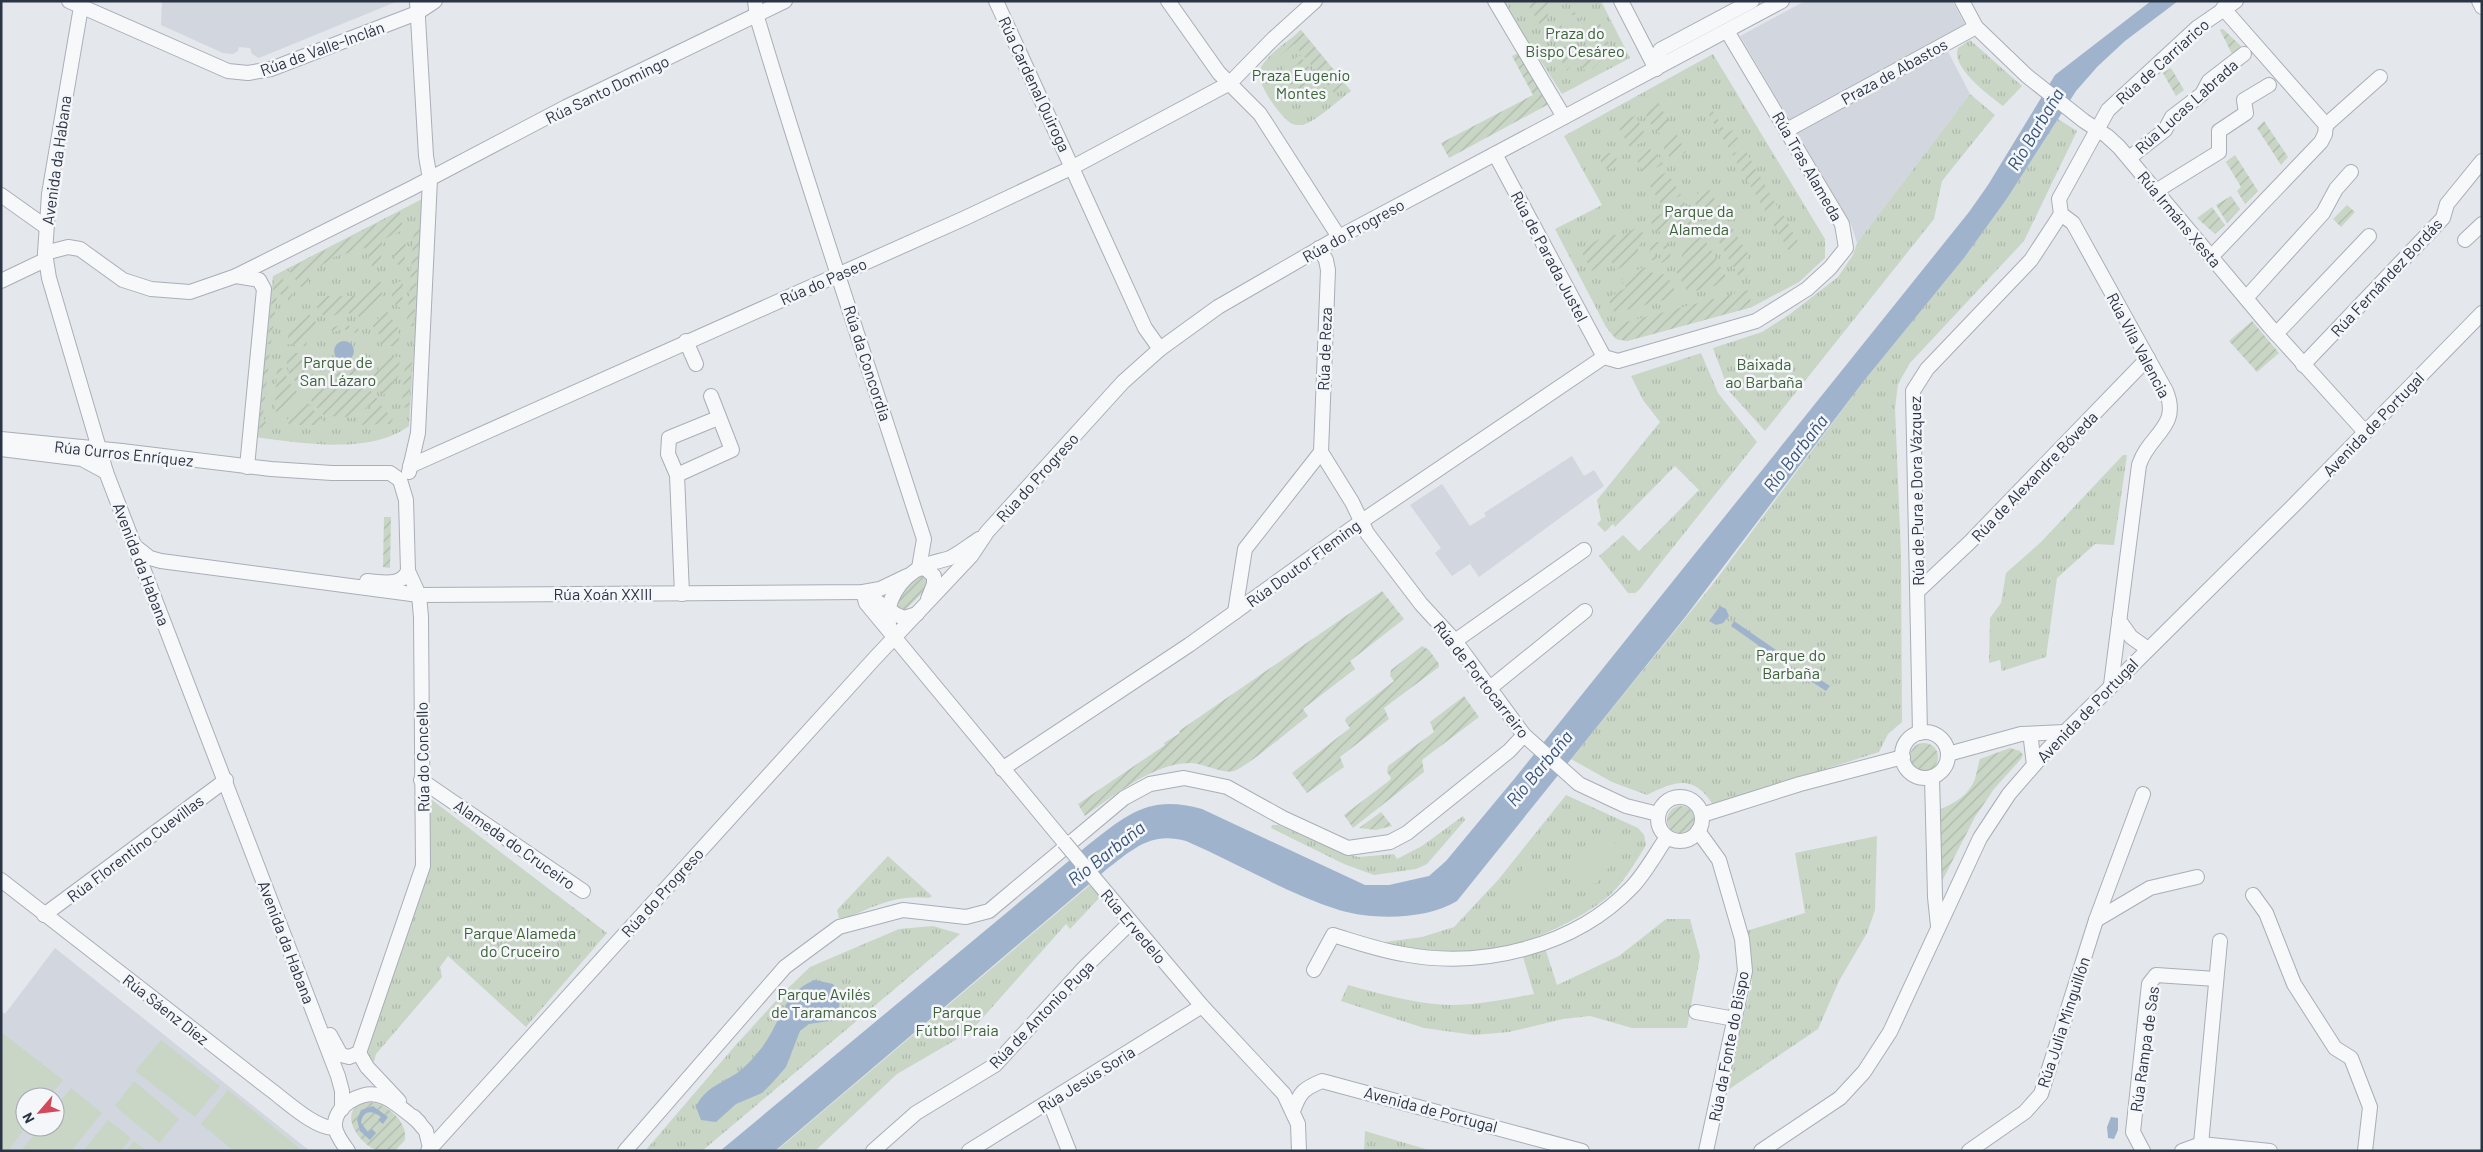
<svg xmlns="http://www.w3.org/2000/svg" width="2483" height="1152" font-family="Barlow,sans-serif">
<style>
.built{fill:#d2d6de;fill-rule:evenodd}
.grass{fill:url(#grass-tufts)}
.garden{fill:url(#garden-furrows);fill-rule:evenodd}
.pitch{fill:#c9d6c5}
.water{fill:#9fb4cc}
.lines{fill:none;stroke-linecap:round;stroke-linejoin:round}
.minor-casing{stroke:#a9aeb7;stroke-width:16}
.minor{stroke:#f7f8fa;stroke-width:14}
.minor-bridge-casing{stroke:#a9aeb7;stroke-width:16;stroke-linecap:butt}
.minor-bridge{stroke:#f7f8fa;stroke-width:14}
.labels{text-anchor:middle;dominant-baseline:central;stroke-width:5;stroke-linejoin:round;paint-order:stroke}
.park-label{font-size:16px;fill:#3f6138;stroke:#f4f6f9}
.street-label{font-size:16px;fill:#2b3445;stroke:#f4f6f9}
.water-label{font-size:18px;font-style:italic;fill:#34527a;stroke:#f4f6f9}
</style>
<defs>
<pattern id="grass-tufts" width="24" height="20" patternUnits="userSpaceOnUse" patternTransform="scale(1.25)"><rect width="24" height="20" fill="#c9d6c5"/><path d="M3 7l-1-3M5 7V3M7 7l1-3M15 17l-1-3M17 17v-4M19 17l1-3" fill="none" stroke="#adb8ab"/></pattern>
<pattern id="garden-furrows" width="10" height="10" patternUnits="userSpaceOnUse" patternTransform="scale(1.25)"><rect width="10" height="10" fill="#c9d6c5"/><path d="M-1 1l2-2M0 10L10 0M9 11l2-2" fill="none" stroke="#adb8ab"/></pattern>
</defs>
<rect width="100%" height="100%" fill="#e4e7ec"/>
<g class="built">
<polygon points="162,1 398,1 259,58 252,54 250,48 239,47 238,51 233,54 223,53 161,25"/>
<polygon points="1805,1 1952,1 1967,28 1943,42 1970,94 1857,243 1851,224 1740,36"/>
<polygon points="1572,456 1584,476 1594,470 1604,486 1479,577 1470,564 1452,576 1435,553 1441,548 1410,505 1442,484 1470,526 1486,516 1484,513"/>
<path d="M55,948L310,1151H1V1011L5,1014ZM25,1097H55V1127H25Z"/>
</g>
<g class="grass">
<polygon points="1502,1 1601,1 1630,58 1562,94"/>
<path d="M1301,30L1351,91C1339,100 1316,121 1303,125C1299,125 1295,125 1292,124C1281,118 1254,81 1260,69C1269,52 1287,43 1301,30Z"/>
<path d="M1970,40L2022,86L2003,106C1990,96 1950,67 1958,48Z"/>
<polygon points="1713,54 1825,239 1825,258 1799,282 1752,307 1627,341 1616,339 1606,327 1555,229 1602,205 1564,136"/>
<polygon points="1970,94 1995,115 1942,181 1934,219 1765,431 1729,391 1713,348 1762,332 1790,314 1838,277 1853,255 1857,243"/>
<path d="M2058,119L2077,131L2024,241L1910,363L1898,384L1895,408L1901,554L1902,722L1888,734L1879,752L1713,805C1694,774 1675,781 1647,795L1612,782L1571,759L1713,584L1863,382L1964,258L2006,200Z"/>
<path d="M424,198L409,426C370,455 300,443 255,437L273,276Z"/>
<polygon points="1701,353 1718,393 1757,442 1639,590 1635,593 1628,593 1599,556 1623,535 1639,551 1699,490 1675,466 1615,527 1613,524 1605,532 1597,524 1601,520 1597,500 1660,422 1643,400 1631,376"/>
<polygon points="2123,455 2127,455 2114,545 2095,544 2057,578 2046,657 2002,671 2000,660 1989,663 1990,618 2001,603 2006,573 2041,542"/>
<path d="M1566,795L1638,828L1644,835L1646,845C1635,863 1621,887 1604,900C1569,926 1526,944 1482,952C1450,957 1416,951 1383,947L1385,942L1422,937L1454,927L1498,880Z"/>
<polygon points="428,797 607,933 526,1027 448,956 440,967 442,977 376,1054 374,1062 365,1054 410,924"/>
<polygon points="1463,816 1465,820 1427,864 1416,869 1374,875 1344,864 1271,828 1272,825 1278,825 1343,853 1359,857 1394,854 1397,859 1422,846"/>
<polygon points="1877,836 1875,910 1867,933 1839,981 1818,1029 1725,1092 1752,982 1746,931 1805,913 1795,853"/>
<path d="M888,856L932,896L929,898C898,894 873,906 845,919L839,918L837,910Z"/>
<polygon points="1091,884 1102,895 1070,929 1066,924 971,1031 897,1074 815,1151 776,1151"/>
<path d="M1666,919H1690L1700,956L1687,1028H1632L1590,1016L1563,1019L1509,1032L1474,1035L1424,1028L1341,1001L1348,985C1381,994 1415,1004 1450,1005C1478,1005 1506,999 1534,994L1523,957L1545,948L1557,985L1619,956Z"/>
<polygon points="933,926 960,934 702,1151 645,1151 734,1047 784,992 810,967 899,929"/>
<polygon points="1365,1131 1432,1151 1364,1151"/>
</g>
<g class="garden">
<polygon points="1531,1 1544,1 1553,5 1548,13 1547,24 1542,28 1527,3"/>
<path d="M1570,11L1580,14L1585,23L1582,33L1573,38L1563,35L1558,26L1561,16ZM1566,15H1574L1580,19L1581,27L1576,33L1569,34L1562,29L1561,22Z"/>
<polygon points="1599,21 1610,47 1590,41 1595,31 1595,24"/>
<polygon points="2223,29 2241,46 2232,54 2220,30"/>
<polygon points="1301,30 1346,85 1334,93 1294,44 1265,69 1261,68 1279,48 1282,48"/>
<polygon points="1559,45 1575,50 1573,62 1567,71 1555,49"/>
<polygon points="1521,52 1548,102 1547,105 1449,158 1441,143 1533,95 1512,56"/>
<polygon points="1586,52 1603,58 1593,69 1582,70"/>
<polygon points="1299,55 1326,89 1304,106 1300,102 1317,88 1298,64 1281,78 1278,73"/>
<polygon points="2171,68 2184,90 2176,96 2163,73"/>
<polygon points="1298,72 1310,87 1299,95 1288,81"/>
<polygon points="1657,100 1671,126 1659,133 1657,130 1655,131 1644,112 1646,110 1644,107"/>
<polygon points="1712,110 1726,133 1733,130 1740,142 1729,149 1708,113"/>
<polygon points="1631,115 1632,117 1636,116 1646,136 1644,138 1645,141 1632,147 1629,146 1617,124 1619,121"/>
<polygon points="2264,121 2288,157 2281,165 2257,128"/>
<polygon points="1676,133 1686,152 1683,154 1682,152 1670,158 1662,145 1665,143 1663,140"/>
<polygon points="1650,148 1651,151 1655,149 1663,164 1647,173 1643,172 1636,158 1637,154"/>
<polygon points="1744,148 1778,208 1767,214 1732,154"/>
<circle cx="1609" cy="161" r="8"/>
<polygon points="2235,155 2258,191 2245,204 2237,191 2241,187 2226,162"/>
<polygon points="1667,172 1681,195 1662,206 1649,184 1651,180"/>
<polygon points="1707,186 1723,213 1706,222 1692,198 1703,190 1702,187"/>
<polygon points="2231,196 2240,209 2227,223 2216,205"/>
<polygon points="1684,202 1698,227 1676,238 1668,232 1656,231 1651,222 1652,219"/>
<polygon points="2347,205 2355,212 2341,227 2333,219"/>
<polygon points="2212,207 2225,225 2215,234 2197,218"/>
<polygon points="400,212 403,230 382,240 381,261 373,268 365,248 334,257 309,274 309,286 301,287 288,269"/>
<polygon points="1782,213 1800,245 1789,251 1771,220"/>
<polygon points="1730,224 1748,254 1744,268 1748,277 1741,280 1714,233"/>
<polygon points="420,226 414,326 407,326 414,230"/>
<polygon points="1636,228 1640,228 1645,237 1638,247 1638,258 1616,270 1611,261 1592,271 1580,249 1612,233 1619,237"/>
<polygon points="1703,236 1729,282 1688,293 1675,269 1683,256 1682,247"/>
<polygon points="406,239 404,269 394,262 394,247"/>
<path d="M1657,242H1664L1671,250L1670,257L1662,263L1653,261L1649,254L1651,246ZM1660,246L1667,251L1665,257L1661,259L1656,257L1653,253L1656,247Z"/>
<polygon points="1643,267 1656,275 1666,274 1678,296 1615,313 1607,298 1626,288 1621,279"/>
<polygon points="277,278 282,278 292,292 289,303 286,295 277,294 271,344 267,344 274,280"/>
<polygon points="373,278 382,283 382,302 366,319 345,312 325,318 314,304 317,296 363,296 372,287"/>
<polygon points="403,280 402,309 392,302 392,285"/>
<polygon points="1748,290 1752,307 1627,341 1616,339 1608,330 1622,323"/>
<polygon points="305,309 318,325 309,335 306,346 286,344 292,323"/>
<polygon points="386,310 398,328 400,346 382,346 378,332 372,325"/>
<polygon points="2252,321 2279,353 2257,372 2229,341"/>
<polygon points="344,324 359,329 356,333 344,329 333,332 330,328"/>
<polygon points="266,350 270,351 263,416 267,425 257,429"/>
<polygon points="285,353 304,353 309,369 314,376 302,390 289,373"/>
<polygon points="382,357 400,357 398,377 384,395 371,379 380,367"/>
<polygon points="405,361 412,361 409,408 402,407"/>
<polygon points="277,367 282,368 291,385 298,393 281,413 275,411"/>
<path d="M332,369L342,373L356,369L359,374C349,380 339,379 329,373Z"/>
<path d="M321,383C335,393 350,391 365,384L378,400L350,419V417L327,416V419L308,397Z"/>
<polygon points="305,400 323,421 323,425 289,425 287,420"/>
<polygon points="380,404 393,419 390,424 355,425 354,421"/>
<polygon points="384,517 391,517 390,568 383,567"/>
<polygon points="920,574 928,577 929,586 905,610 899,609 896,605 897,595"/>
<path d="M1382,591L1404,619L1350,661L1355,669L1303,709L1308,716C1295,726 1245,768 1234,771C1221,774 1204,763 1189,763C1154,763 1113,796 1085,816L1078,804L1165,745L1164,743L1180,733L1179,731Z"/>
<polygon points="1422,646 1429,650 1439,664 1439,667 1384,708 1389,719 1340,757 1344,767 1307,793 1292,773 1350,728 1345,721 1346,718 1394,681 1390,676 1391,670"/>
<polygon points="1464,696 1479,717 1422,760 1424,772 1353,828 1344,815 1390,780 1391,778 1387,772 1388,766 1434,732 1430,722"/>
<circle cx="1924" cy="757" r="14"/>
<path d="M2010,748L2020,751L2023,755L2021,759L1994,789L1975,817L1941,883L1939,810C1955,803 1968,796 1975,779C1977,772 1978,765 1980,759Z"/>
<circle cx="1681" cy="820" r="14"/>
<polygon points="1381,812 1392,826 1376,830 1359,828"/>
<path d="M369,1102C387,1103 408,1122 405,1140L395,1151C391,1151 384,1152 379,1151C358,1145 334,1107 369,1102Z"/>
</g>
<g class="pitch">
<polygon points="1603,835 1607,835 1622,850 1597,883 1592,884 1577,872 1576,868"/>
<polygon points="1531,859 1535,859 1550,874 1525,907 1520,908 1505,896 1505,892"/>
<polygon points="1,1032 63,1080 49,1097 25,1097 26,1127 8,1151 1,1151"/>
<polygon points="161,1040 220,1086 195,1117 135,1071"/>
<polygon points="134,1081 179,1119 159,1143 115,1106"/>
<polygon points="71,1088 102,1113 71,1151 21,1151 40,1127 55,1127 55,1108"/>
<polygon points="228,1090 300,1149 299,1151 234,1151 201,1124"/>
<polygon points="108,1120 131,1138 121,1151 83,1151"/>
<polygon points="134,1141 147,1151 126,1151"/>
</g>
<g class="water">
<path d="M2151,1H2178L2125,41L2098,66L2076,91L2006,200L1964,258L1863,382L1686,616L1457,901C1427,920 1372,920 1339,910C1286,893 1237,863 1186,841C1151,831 1133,849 1107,869L775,1151H720L1088,845C1127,814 1150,794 1202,809L1365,885H1389L1429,876L1446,861L1515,778L1969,212L1988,185L2055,75Z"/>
<circle cx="344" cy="351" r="10"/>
<polygon points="1720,606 1726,609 1729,616 1723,623 1716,625 1709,621"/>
<polygon points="1734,621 1779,652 1775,657 1731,626"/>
<polygon points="1810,673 1830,686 1826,691 1806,678"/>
<path d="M815,980L833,984L840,994L839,1011L829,1021L809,1024L800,1031L786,1067L773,1082L762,1093L736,1104L716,1122L701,1120L696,1107C704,1088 721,1084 737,1073C745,1067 753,1059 759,1051C780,1027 782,992 815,980Z"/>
<path d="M373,1106L388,1117L383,1124L378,1120L381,1117C372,1110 363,1110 361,1123L368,1132L372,1129L376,1133L370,1140L360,1131L357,1120L361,1110Z"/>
<polygon points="2111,1117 2118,1118 2118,1130 2114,1139 2108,1138 2107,1127"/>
</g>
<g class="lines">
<g class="minor-casing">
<g id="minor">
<polyline points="69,1 228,71 248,73 271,69 417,13 435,1"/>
<polyline points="82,1 49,194 45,253 49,278 106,472 338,1076 342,1091 342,1109"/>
<path d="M755,1L757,17C809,192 868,365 924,539L919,568"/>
<polyline points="996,1 1145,328 1160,349"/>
<polyline points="1168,1 1219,73 1260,114 1339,237"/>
<polyline points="1495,1 1564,117"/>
<polyline points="1621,1 1656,69"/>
<polyline points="1962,1 1976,27 2027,76 2084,121 2107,136 2119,147 2270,327 2365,432"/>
<polyline points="2479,1 2482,7"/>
<polyline points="2223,8 2326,125"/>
<polyline points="1656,69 1660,50 1752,1"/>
<polyline points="2326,125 2380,77"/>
<polyline points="1787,130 1976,27"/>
<polyline points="1495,154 1604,357"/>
<polyline points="2129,158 2165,130 2172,117 2202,94 2209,81 2244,54"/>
<polyline points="2156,191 2219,152 2219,131 2246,113 2244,100 2269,85"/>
<polyline points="1,195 46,227"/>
<polyline points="2465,240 2482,224"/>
<polyline points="1319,248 1326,260 1328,270 1321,452 1352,502 1367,533 1421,604 1455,641 1524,735 1579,784 1626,806 1658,814"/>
<polyline points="45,253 68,247 80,249 123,280 151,289 190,292 236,276 259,280 264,289 247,467"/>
<polyline points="2212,256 2321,142 2325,134 2326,125"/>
<polyline points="236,276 412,188 566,107 785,1"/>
<polyline points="1,281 45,260"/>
<polyline points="2246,298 2323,213 2336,189 2351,172"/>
<polyline points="2276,334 2369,236"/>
<polyline points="686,341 696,364"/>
<polyline points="1604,357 1618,361 1756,321 1807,289 1830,268 1846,248 1842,224 1727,31"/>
<polyline points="2303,365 2443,218 2447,204 2482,161"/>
<polyline points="1,439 122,451 271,469 332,473 390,473 400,480 406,500 408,571 419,595 421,617 423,866 359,1053"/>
<polyline points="1,449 82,459 106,472"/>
<polyline points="410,466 965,218 1073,167 1230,83 1273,39 1315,1"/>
<polyline points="409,472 418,433 430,179 426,156 417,1"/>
<polyline points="677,475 732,450 711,396"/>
<polyline points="136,547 150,558 161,561 419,595 863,592 880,589 907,576"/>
<polyline points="919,568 926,569 934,576 934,584 928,599"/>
<path d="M367,581C382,582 401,587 408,571"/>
<polyline points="1918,591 1970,542 2148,358"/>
<polyline points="863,592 866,603 1064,842"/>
<polyline points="863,592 897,615 904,618 917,614"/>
<polyline points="682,594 677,475 668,454 669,438 718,418"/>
<polyline points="1235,612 1245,549 1321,452"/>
<polyline points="2119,620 2131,637 2148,649"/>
<path d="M890,629C882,603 900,577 924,566C932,562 941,561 950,558C960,553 970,545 979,539"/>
<polyline points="1455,641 1584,550"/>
<path d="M2111,685L2139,465C2149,434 2181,427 2166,391L2073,223L2061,214L2059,199L2108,110L2198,27L2236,1"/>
<polyline points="1490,688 1585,611"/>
<circle cx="1925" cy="755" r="23"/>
<polyline points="1920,733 1913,391 1927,369 2031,260 2061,214"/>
<polyline points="2031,740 2034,765"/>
<polyline points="1948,754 2021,734 2065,732"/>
<polyline points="1002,769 1189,645 1362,521 1604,357"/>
<polyline points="1932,777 1935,897 1938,926"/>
<polyline points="421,780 583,891"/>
<circle cx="1680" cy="819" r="22"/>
<polyline points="1702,815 1800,784 1903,757"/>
<polyline points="1698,831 1719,860 1742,939 1745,971 1706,1151"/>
<path d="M1,880L271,1090C287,1102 316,1129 335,1128"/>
<polyline points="2253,895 2266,913 2294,984 2335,1048 2351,1058 2370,1107 2365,1151"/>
<polyline points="44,915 226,780"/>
<polyline points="2096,920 2150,888 2197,877"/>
<path d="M1314,970L1333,935C1356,942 1379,950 1403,954C1482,969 1575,947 1632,887C1646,872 1656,853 1667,837"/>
<polyline points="1696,1012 1735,1019"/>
<polyline points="330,1035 341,1055 349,1057 359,1053"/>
<polyline points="359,1053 367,1067 399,1101"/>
<polyline points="1050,1103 1069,1151"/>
<path d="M1293,1111C1300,1092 1303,1089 1322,1081L1582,1151"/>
<polyline points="414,1117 426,1131 430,1148"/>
<polyline points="2201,1144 2220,941"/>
<path d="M348,1151C343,1144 336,1135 335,1127C333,1107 360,1091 377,1095C392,1098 407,1113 419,1122"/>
<polyline points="428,1151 875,658 971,556 987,532 1123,382 1160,349 1218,307 1339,237 1782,1"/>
<polyline points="625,1151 785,967 839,927 903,910 966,917 989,911 1124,798 1150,784 1184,778 1227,787 1283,818 1348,848 1390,842 1407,833 1509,751 1524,735"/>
<polyline points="873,1151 916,1113 995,1065 1084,968 1131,922 1202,1006 1284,1094 1298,1124 1299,1151"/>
<polyline points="969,1151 1202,1006"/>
<polyline points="1761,1151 1840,1098 1864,1072 1890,1032 1980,838 2009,794 2048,749 2295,504 2482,313"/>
<polyline points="1969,1151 2025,1112 2041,1094 2096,920 2143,794"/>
<polyline points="2143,1151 2133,1132 2149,984 2156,975 2216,979"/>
<polyline points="2182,1151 2201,1144 2270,1151"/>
</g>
</g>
<use href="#minor" class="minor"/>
<g class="minor-bridge-casing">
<polyline id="minor-bridge" points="1064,842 1131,922"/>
</g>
<use href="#minor-bridge" class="minor-bridge"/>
</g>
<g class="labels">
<g class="park-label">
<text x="1575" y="32">Praza do<tspan x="1575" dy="18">Bispo Cesáreo</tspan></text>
<text x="1301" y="74">Praza Eugenio<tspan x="1301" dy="18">Montes</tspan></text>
<text x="1699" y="210">Parque da<tspan x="1699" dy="18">Alameda</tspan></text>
<text x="338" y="361">Parque de<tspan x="338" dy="18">San Lázaro</tspan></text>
<text x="1764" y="363">Baixada<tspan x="1764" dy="18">ao Barbaña</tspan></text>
<text x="1791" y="654">Parque do<tspan x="1791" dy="18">Barbaña</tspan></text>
<text x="520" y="932">Parque Alameda<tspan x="520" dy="18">do Cruceiro</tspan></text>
<text x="824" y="993">Parque Avilés<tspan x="824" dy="18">de Taramancos</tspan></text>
<text x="957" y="1011">Parque<tspan x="957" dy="18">Fútbol Praia</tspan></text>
</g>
<g class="street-label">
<text transform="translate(322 48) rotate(-20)">Rúa de Valle-Inclán</text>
<text transform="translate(2162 61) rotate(-42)">Rúa de Carriarico</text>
<text transform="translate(1894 71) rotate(-29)">Praza de Abastos</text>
<text transform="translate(1035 84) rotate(65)">Rúa Cardenal Quiroga</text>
<text transform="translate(607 89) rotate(-26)">Rúa Santo Domingo</text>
<text transform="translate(2186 106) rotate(-42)">Rúa Lucas Labrada</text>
<text transform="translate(56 160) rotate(-82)">Avenida da Habana</text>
<text transform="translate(1808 166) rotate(60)">Rúa Tras Alameda</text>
<text transform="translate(2180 219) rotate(50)">Rúa Irmáns Xesta</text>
<text transform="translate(1353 230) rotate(-29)">Rúa do Progreso</text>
<text transform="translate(1550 256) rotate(62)">Rúa de Parada Justel</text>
<text transform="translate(2386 277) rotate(-47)">Rúa Fernández Bordás</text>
<text transform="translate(823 281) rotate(-24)">Rúa do Paseo</text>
<text transform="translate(2139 345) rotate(62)">Rúa Vila Valencia</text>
<text transform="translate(1324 349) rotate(-88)">Rúa de Reza</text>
<text transform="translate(868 363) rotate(72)">Rúa da Concordia</text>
<text transform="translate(2373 424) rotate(-46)">Avenida de Portugal</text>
<text transform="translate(124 453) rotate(6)">Rúa Curros Enríquez</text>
<text transform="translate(2034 476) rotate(-46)">Rúa de Alexandre Bóveda</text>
<text transform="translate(1037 477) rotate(-48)">Rúa do Progreso</text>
<text transform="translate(1916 491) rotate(-91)">Rúa de Pura e Dora Vázquez</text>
<text transform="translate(1303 563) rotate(-36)">Rúa Doutor Fleming</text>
<text transform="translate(142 564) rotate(69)">Avenida da Habana</text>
<text x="603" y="593">Rúa Xoán XXIII</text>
<text transform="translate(1482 679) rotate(52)">Rúa de Portocarreiro</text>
<text transform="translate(2087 710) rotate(-46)">Avenida de Portugal</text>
<text transform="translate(422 757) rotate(-91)">Rúa do Concello</text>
<text transform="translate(515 844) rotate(35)">Alameda do Cruceiro</text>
<text transform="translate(135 848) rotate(-37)">Rúa Florentino Cuevillas</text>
<text transform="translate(662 892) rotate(-48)">Rúa do Progreso</text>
<text transform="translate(1134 926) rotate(50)">Rúa Ervedelo</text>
<text transform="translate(287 942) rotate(69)">Avenida da Habana</text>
<text transform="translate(166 1009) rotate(38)">Rúa Sáenz Díez</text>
<text transform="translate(1041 1014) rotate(-46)">Rúa de Antonio Puga</text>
<text transform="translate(2063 1022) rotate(-72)">Rúa Julia Minguillón</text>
<text transform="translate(1728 1046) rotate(-79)">Rúa da Fonte do Bispo</text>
<text transform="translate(2144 1049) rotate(-82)">Rúa Rampa de Sas</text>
<text transform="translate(1086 1079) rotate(-32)">Rúa Jesús Soria</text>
<text transform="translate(1431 1109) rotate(15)">Avenida de Portugal</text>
</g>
<g class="water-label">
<text transform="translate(2035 129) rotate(-59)">Río Barbaña</text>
<text transform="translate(1795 453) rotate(-52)">Río Barbaña</text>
<text transform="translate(1539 768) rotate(-50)">Río Barbaña</text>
<text transform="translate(1106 853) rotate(-38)">Río Barbaña</text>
</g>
</g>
<rect width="2483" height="1152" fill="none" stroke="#2b3445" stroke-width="5"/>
<g transform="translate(40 1112) rotate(242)"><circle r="24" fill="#f4f6f9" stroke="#a4a8b1"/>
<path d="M0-4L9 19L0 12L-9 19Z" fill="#d1495b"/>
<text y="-8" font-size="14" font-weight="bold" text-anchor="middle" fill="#2b3445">N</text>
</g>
</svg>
